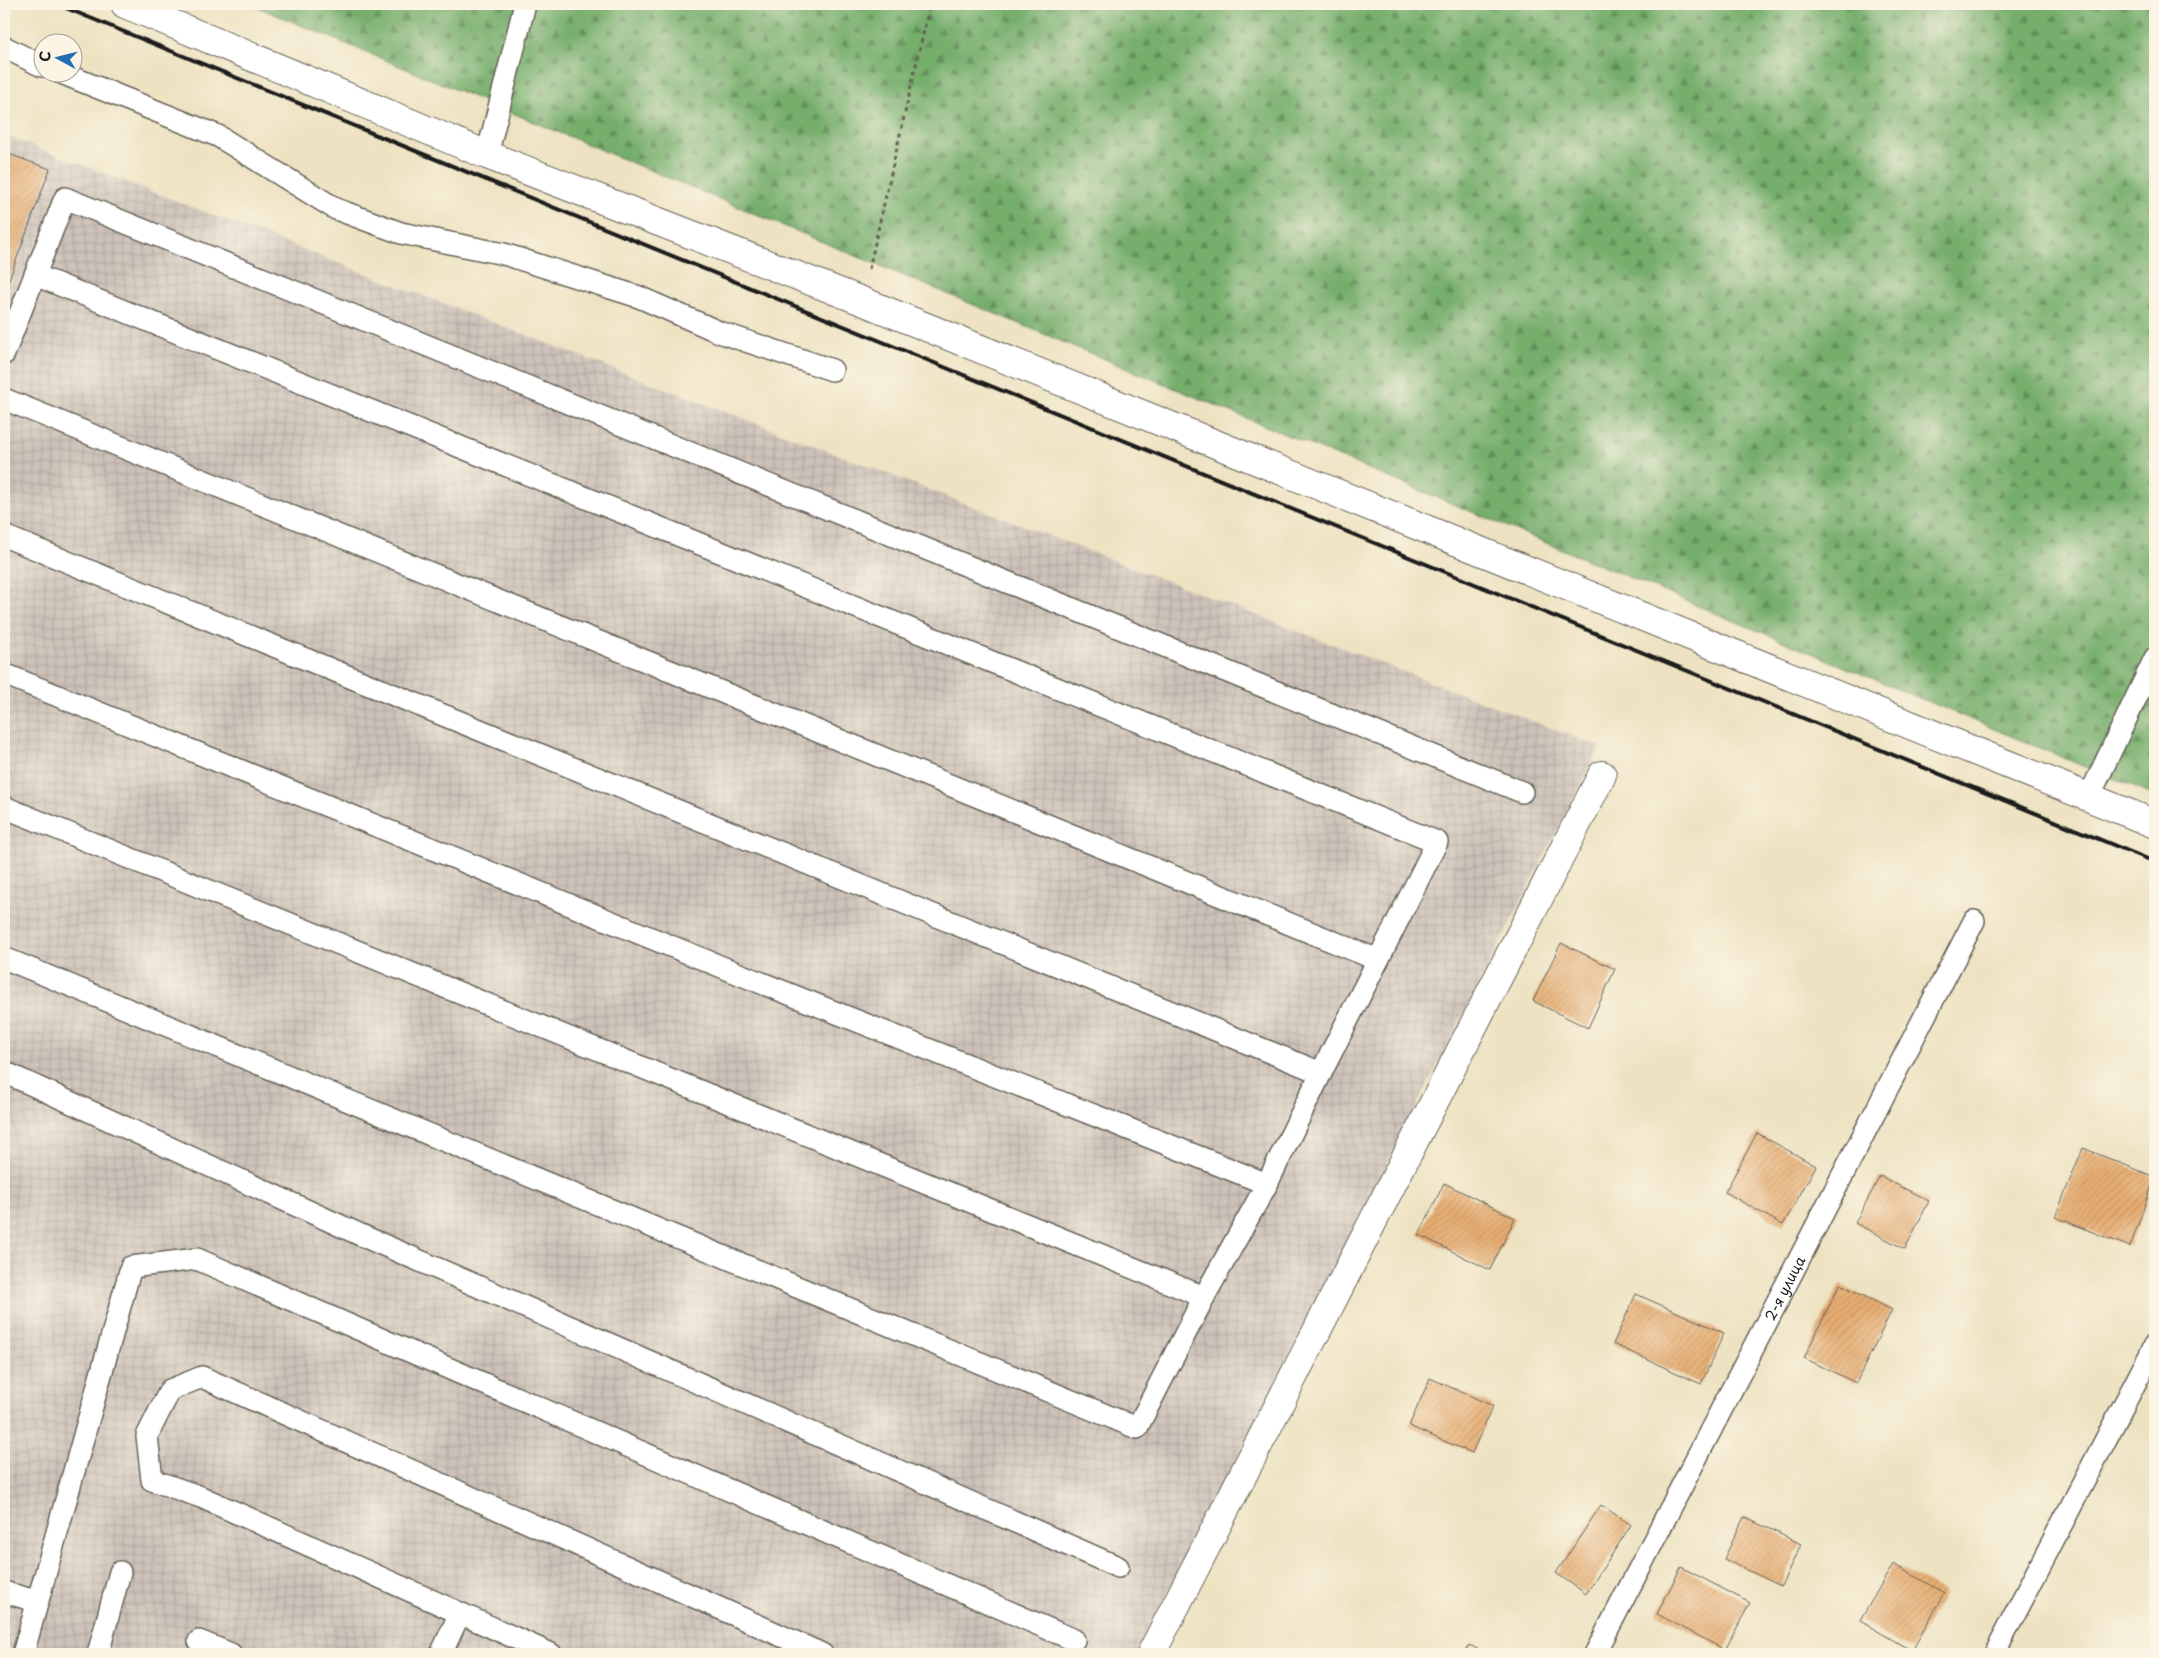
<svg xmlns="http://www.w3.org/2000/svg" width="2159" height="1658" font-family="'Playpen Sans',sans-serif">
<style>
.industrial{fill:url(#industrial-grid)}
.forest{fill:url(#forest-firs);stroke:#496544}
.building{fill:url(#building-hatch)}
.lines{fill:none;stroke-linecap:round;stroke-linejoin:round}
.service-casing{stroke:#656156;stroke-width:24}
.minor-casing{stroke:#656156;stroke-width:30}
.path{stroke:#656156;stroke-width:3;stroke-dasharray:4 4;stroke-linecap:butt}
.service{stroke:#fff;stroke-width:21}
.minor{stroke:#fff;stroke-width:28}
.rail{stroke:#1c1c1c;stroke-width:4}
.labels{text-anchor:middle;dominant-baseline:central;stroke-width:5;stroke-linejoin:round;paint-order:stroke}
.street-label{font-size:14px;fill:#1c1c1c;stroke:#fcf5e5}
</style>
<defs>
<pattern id="industrial-grid" width="8" height="8" patternUnits="userSpaceOnUse" patternTransform="scale(1.25)"><rect width="8" height="8" fill="#cdc2b9"/><path d="M0 4h8M4 0v8" fill="none" stroke="#afa69e"/></pattern>
<pattern id="forest-firs" width="22" height="20" patternUnits="userSpaceOnUse" patternTransform="scale(1.25)"><rect width="22" height="20" fill="#76ae6c"/><path d="M5 1l3.5 6h-7zM16 11l3.5 6h-7z" fill="#608d58"/></pattern>
<pattern id="building-hatch" width="6" height="6" patternUnits="userSpaceOnUse" patternTransform="scale(1.25)"><rect width="6" height="6" fill="#e6ad71"/><path d="M-1 1l2-2M0 6l6-6M5 7l2-2" fill="none" stroke="#c59461"/></pattern>
</defs>
<rect width="100%" height="100%" fill="#fcf5e5"/>
<filter id="ink" filterUnits="userSpaceOnUse"><feTurbulence type="fractalNoise" baseFrequency=".02" numOctaves="2"/><feDisplacementMap in="SourceGraphic" scale="10" xChannelSelector="R" yChannelSelector="G"/><feConvolveMatrix kernelMatrix="1 2 1 2 8 2 1 2 1" color-interpolation-filters="sRGB"/></filter>
<filter id="wash" filterUnits="userSpaceOnUse"><feTurbulence type="fractalNoise" baseFrequency=".0096" numOctaves="4" result="noise"/><feDisplacementMap in="SourceGraphic" scale="20" xChannelSelector="R" yChannelSelector="G"/><feGaussianBlur stdDeviation="1.12" result="paint"/><feColorMatrix in="noise" values="0 0 0 0 0 0 0 0 0 0 0 0 0 0 0 0 0 1.4 0 .05"/><feComposite in="paint" operator="in"/></filter>
<g filter="url(#wash)">
<rect width="100%" height="100%" fill="#ede2c1"/>
<polygon class="industrial" points="4,135 1600,747 1137,1654 4,1654"/>
<polygon class="forest" points="250,4 2155,4 2155,796"/>
<g id="blocks">
<g class="building">
<polygon points="9,154 50,169 4,293 4,168"/>
<polygon points="1561,943 1615,969 1588,1028 1533,1001"/>
<polygon points="1757,1133 1816,1166 1783,1225 1725,1192"/>
<polygon points="2083,1148 2155,1177 2130,1247 2055,1217"/>
<polygon points="1880,1176 1929,1201 1905,1249 1855,1223"/>
<polygon points="1444,1183 1515,1218 1490,1270 1419,1235"/>
<polygon points="1840,1284 1892,1310 1856,1383 1804,1358"/>
<polygon points="1636,1294 1724,1333 1701,1384 1613,1344"/>
<polygon points="1430,1378 1493,1406 1472,1453 1409,1426"/>
<polygon points="1601,1505 1631,1525 1586,1594 1556,1573"/>
<polygon points="1744,1517 1801,1544 1781,1586 1724,1559"/>
<polygon points="1893,1564 1944,1593 1912,1651 1860,1621"/>
<polygon points="1681,1567 1750,1603 1725,1650 1657,1614"/>
<polygon points="1469,1645 1488,1654 1465,1654"/>
</g>
</g>
</g>
<g filter="url(#ink)">
<use href="#blocks" fill-opacity="0" stroke="#656156" stroke-width="1"/>
<g class="lines">
<g class="service-casing">
<g id="service">
<polyline points="4,47 42,66"/>
<polyline points="59,72 218,136 336,209 401,233 504,254 639,297 719,332 832,370"/>
<polyline points="487,155 525,4"/>
<polyline points="4,354 65,198 1522,792"/>
<polyline points="4,399 1378,960 1437,842 35,275"/>
<polyline points="4,536 1321,1073 1378,960"/>
<polyline points="4,674 749,978 1267,1184 1204,1297"/>
<polyline points="2089,797 2155,658"/>
<polyline points="4,807 1204,1297 1137,1428 4,958"/>
<polyline points="4,1072 363,1236 1118,1567"/>
<polyline points="1267,1184 1321,1073"/>
<polyline points="4,1592 36,1601"/>
<polyline points="199,1641 231,1654"/>
<polyline points="23,1654 131,1267 197,1259 1074,1640"/>
<polyline points="98,1654 120,1572"/>
<polyline points="441,1654 460,1613"/>
<polyline points="551,1654 201,1497 152,1480 147,1436 170,1390 202,1377 822,1654"/>
<path id="s1" d="M1595,1654L1974,921"/>
<polyline points="1994,1654 2155,1345"/>
</g>
</g>
<g class="minor-casing">
<g id="minor">
<polyline points="125,4 487,155 862,301 2155,824"/>
<polyline points="1151,1654 1602,775"/>
</g>
</g>
<polyline class="path" points="869,269 930,4"/>
<use href="#service" class="service"/>
<use href="#minor" class="minor"/>
<polyline class="rail" points="56,4 2155,862"/>
</g>
</g>
<g class="labels">
<g class="street-label">
<text stroke="none"><textPath href="#s1" startOffset="412">2-я улица</textPath></text>
</g>
</g>
<rect width="2159" height="1658" fill="none" stroke="#fcf5e5" stroke-width="20"/>
<g transform="translate(58 58) rotate(277)"><circle r="24" fill="#fcf5e5" stroke="#a29e95"/>
<path d="M0-4L9 19L0 12L-9 19Z" fill="#1f6fb2"/>
<text y="-8" font-size="14" font-weight="bold" text-anchor="middle" fill="#1c1c1c">С</text>
</g>
</svg>
